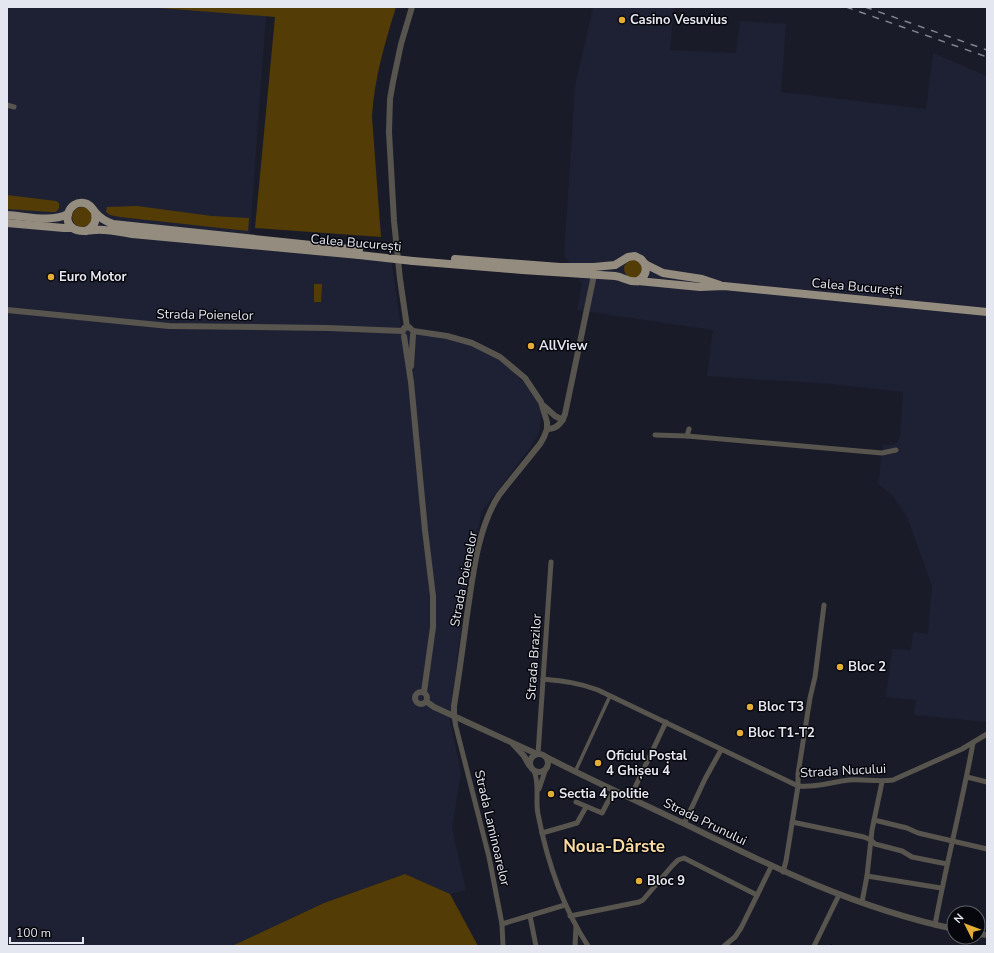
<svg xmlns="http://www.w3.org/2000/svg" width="994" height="953" font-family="'Nunito Sans',sans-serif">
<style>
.built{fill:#1e2134}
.green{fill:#533c05}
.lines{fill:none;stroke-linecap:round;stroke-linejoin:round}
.stream{stroke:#05002a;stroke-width:1.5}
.pedestrian{stroke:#58544e;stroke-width:3.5}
.minor{stroke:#58544e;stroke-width:5}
.tertiary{stroke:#58544e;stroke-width:6}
.primary{stroke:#948c7f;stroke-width:8}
.rail{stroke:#81838e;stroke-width:1.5;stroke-dasharray:7 7;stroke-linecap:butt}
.primary-bridge{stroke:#948c7f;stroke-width:8}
.poi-dot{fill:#e4ad35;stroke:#06070c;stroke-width:1.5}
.labels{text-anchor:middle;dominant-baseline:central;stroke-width:3;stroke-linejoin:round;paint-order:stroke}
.poi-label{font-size:13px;font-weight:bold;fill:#e5e7f0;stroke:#06070c;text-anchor:start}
.street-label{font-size:13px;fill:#e5e7f0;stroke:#06070c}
.district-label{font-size:17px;font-weight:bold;fill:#fadba3;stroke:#06070c}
</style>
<rect width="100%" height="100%" fill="#191b28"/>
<g class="built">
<polygon points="7,7 180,7 266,16 249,247 391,257 401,328 464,342 496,358 509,367 525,384 540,405 541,422 538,435 532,445 482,511 465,592 450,720 461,773 452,828 466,890 450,894 405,874 324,903 232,946 7,946"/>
<polygon points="593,7 674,7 670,50 736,53 740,21 786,24 781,92 926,109 933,53 987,76 987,722 914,715 916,700 886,697 892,649 911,650 913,632 928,634 932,586 907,517 893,496 878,484 883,445 892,445 897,443 900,436 903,392 832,384 707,376 713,330 577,310 582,284 564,255 575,86"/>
</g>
<g class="green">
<path d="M147,7H396C385,43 374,79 372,117L381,237L255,228L275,17Z"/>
<polygon points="7,195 56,201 59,203 59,208 56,212 51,212 7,209"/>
<polygon points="137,206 212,216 249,218 248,231 120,217 110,215 106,212 107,207"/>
<circle cx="82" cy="217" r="10"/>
<circle cx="633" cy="269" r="9"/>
<polygon points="314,284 322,284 321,302 314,302"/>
<polygon points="405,874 450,894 478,946 232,946 324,903"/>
</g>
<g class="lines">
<polyline class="stream" points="831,945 833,946"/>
<polyline class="pedestrian" points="575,772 610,696"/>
<g class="minor">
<polyline points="7,105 14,107"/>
<polyline points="655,435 687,436 882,453 896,450"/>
<polyline points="687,436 689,429"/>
<path d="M543,679C563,681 580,683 598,690L798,786C816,788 831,782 849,780C864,779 878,782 893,780L962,749L987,734"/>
<polyline points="454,716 456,727 489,857 502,924 503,946"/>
<polyline points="538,754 551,562"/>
<path d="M534,771C540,784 535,800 538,814C547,861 562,906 588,946"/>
<polyline points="967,777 987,782"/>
<polyline points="539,789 545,771"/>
<polyline points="630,798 666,722"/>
<polyline points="576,802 602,813 614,790"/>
<polyline points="874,820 907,828 918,833 987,849"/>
<polyline points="792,822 864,837 871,840 875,844 902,851 912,857 947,864"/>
<polyline points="684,824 705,779 721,750"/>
<polyline points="542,833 577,823 586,807"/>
<polyline points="783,872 786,861 798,786 798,774 810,698 815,677 824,605"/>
<polyline points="867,876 941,888"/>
<polyline points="862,902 867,876 872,830 882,782"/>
<polyline points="530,916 536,946"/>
<polyline points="570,916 639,902 643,900 672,866 678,860 684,858 757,895"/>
<polyline points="502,924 565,905"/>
<path d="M935,925C946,864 962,804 973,743"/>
<polyline points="575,946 576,927"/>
<polyline points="724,946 735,937 741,928 771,867"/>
<polyline points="814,946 839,895"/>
</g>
<g class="tertiary">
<path d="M7,310L169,326L328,328L403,331L404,328L409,327L413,331L447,336L472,343L500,357L525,378L541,402L547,422V429L544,437L540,444L499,495C477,529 473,576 467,615C463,645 459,676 454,706V716"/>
<polyline points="407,327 400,279 394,221 389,132 390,99 393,82 401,44 412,7"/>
<polyline points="404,336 411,382 425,530 433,596 433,627 424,692"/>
<polyline points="411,366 413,335"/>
<polyline points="544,406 555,416 563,420"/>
<path d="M547,429C556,429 562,423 565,414L594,275"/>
<circle cx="421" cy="698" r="6"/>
<polyline points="427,702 434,707 537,754"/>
<polyline points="513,744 524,756 529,765"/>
<circle cx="539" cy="763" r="9"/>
<path d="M546,757C591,780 637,801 683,823C772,867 856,908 954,929"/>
<polyline points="978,934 987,935"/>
</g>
<g class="primary">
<path d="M7,215C26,216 50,223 68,214"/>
<polyline points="7,223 64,228 72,228"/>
<path d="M86,231C94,227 97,221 95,213"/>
<path d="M359,255L132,234C120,232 107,229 95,230C88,230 81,233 74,229C61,222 69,200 84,203C90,204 92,208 95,212C100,218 107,222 113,224L359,250"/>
<polyline points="455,259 560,267 594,267 615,265 628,257 635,256 641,259 645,264 663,273 702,279 720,285"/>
<path d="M413,261L522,270L615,276C624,277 629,283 638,281L700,287L724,286L987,312"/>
<path d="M638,281C645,277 647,271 645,264"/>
</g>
<g class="rail">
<polyline points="846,7 987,57"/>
<polyline points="865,7 987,50"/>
</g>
<polyline class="primary-bridge" points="359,255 413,261"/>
</g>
<g class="poi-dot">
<circle cx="622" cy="20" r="4"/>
<circle cx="51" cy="277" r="4"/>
<circle cx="531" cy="346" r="4"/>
<circle cx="840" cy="667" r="4"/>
<circle cx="750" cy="707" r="4"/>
<circle cx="740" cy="733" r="4"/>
<circle cx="598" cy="763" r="4"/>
<circle cx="551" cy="794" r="4"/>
<circle cx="639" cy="881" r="4"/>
</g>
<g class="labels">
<g class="poi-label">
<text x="630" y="20">Casino Vesuvius</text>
<text x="59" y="277">Euro Motor</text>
<text x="539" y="346">AllView</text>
<text x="848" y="667">Bloc 2</text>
<text x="758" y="707">Bloc T3</text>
<text x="748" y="733">Bloc T1-T2</text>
<text x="606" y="756">Oficiul Poștal<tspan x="606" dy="15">4 Ghișeu 4</tspan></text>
<text x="559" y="794">Sectia 4 politie</text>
<text x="647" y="881">Bloc 9</text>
</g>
<g class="street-label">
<text transform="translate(356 243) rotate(5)">Calea București</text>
<text transform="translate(857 287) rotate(5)">Calea București</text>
<text transform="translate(205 315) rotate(1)">Strada Poienelor</text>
<text transform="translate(464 579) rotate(-79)">Strada Poienelor</text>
<text transform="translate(534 657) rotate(-86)">Strada Brazilor</text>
<text transform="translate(843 771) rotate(-3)">Strada Nucului</text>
<text transform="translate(705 822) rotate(26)">Strada Prunului</text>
<text transform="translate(492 828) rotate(77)">Strada Laminoarelor</text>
</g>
<g class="district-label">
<text x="614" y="846">Noua-Dârste</text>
</g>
</g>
<rect width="994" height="953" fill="none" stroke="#e5e7f0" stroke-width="16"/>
<g transform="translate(966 925) rotate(312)"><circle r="19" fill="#06070c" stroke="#5f6167"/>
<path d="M0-3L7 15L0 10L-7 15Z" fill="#e4ad35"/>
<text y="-6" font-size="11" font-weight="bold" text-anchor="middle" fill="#e5e7f0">N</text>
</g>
<path d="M10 937v6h73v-6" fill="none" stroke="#e5e7f0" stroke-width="2"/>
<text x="16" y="937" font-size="12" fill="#e5e7f0" stroke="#06070c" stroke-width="3" paint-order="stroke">100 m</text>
</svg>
